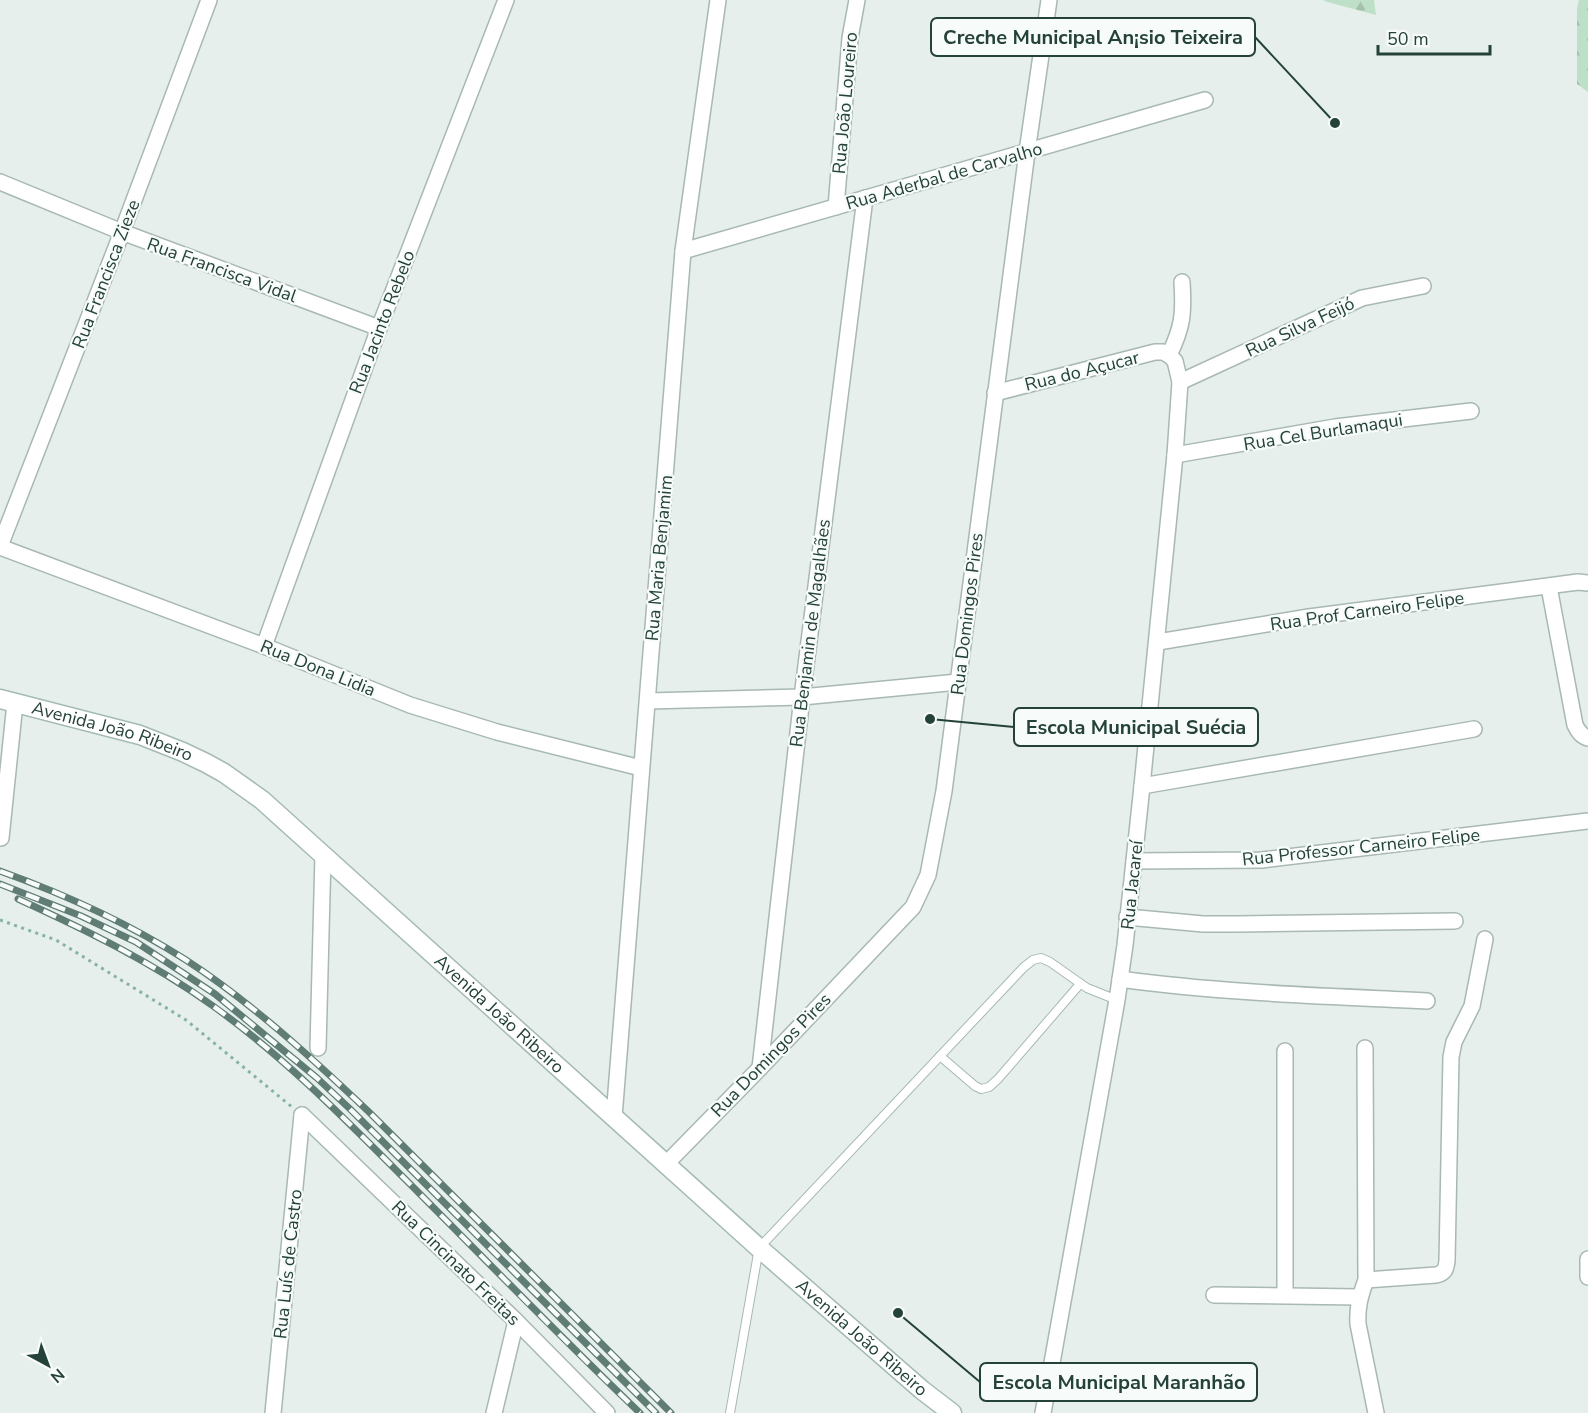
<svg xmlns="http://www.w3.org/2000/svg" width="1588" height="1413" font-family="'Nunito Sans',sans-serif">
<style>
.forest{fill:url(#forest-firs)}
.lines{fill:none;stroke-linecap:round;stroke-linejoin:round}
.service-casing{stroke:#a8b8b2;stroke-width:10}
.minor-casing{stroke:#a8b8b2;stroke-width:18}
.secondary-casing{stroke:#a4bbb3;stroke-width:21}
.path{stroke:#86b3a5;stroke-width:3;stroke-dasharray:3 4.5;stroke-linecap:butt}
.service{stroke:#fff;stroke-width:8}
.minor{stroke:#fff;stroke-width:15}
.secondary{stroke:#fff;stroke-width:18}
.rail-casing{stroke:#5f7d75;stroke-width:7}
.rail{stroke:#f7fbf9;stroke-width:4.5;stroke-dasharray:14;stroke-linecap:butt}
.labels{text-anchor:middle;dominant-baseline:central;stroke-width:4.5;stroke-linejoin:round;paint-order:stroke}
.street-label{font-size:18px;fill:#24423a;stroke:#f7fbf9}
.leader{fill:none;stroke:#24423a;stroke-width:2}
.callout-dot{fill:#24423a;stroke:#f7fbf9;stroke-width:2}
.callout{fill:#f7fbf9;stroke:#24423a;stroke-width:2}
.callout-label{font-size:20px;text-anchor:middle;font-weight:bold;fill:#24423a}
</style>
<defs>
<pattern id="forest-firs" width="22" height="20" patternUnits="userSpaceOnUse" patternTransform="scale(1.5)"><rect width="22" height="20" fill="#bfe0c8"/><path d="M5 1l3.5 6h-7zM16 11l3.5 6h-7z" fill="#a4c1ad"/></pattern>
</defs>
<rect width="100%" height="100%" fill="#e6efeb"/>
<g class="forest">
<polygon points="1324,0 1374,0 1376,15 1324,1"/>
<polygon points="1579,0 1588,0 1588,92 1577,84 1577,8"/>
</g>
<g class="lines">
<g class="service-casing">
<g id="service">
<polyline points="940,1056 975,1086 981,1089 989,1087 998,1079 1080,984"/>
<polyline points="730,1413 759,1248 1024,967 1033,960 1041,958 1050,962 1087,988 1117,1000"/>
</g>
</g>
<g class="minor-casing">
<g id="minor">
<polyline points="0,182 122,232 379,328"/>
<polyline points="836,207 850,38 857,0"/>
<polyline points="683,251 1205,100"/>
<path d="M1169,355C1183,327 1184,312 1182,282"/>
<polyline points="1180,382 1362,298 1423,286"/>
<polyline points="995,393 1155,352 1163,352 1169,355"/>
<polyline points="1175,455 1335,427 1471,411"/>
<polyline points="0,546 122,232 209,0"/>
<polyline points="0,547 264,646 410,705 497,732 641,768"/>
<path d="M1549,587L1575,725C1578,731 1581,736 1588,738"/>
<polyline points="1158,642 1309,617 1578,582 1588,583"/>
<polyline points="264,646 379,328 506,0"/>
<polyline points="648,701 802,697 958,682"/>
<polyline points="1142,786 1474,729"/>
<polyline points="1,838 15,703"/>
<polyline points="1134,861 1262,860 1588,821"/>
<polyline points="1127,917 1203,924 1238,924 1455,921"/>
<path d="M1120,979C1222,993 1325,996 1427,1001"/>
<polyline points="318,1048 323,855"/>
<path d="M1365,1048L1366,1280C1360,1296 1357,1308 1358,1324L1376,1413"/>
<polyline points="1285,1051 1285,1295"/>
<polyline points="760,1068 802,697 865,198"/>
<polyline points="302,1115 516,1321 607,1413"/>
<polyline points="614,1117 683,251 718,0"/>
<polyline points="666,1164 760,1068 913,907 928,875 944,791 1027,152 1049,0"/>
<polyline points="1588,1259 1588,1277"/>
<path d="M1366,1280L1436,1275C1445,1273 1446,1269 1447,1261L1451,1057L1454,1042L1472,1006L1485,939"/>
<polyline points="1214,1295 1359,1297"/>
<polyline points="273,1413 302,1115"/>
<polyline points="494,1413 516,1321"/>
<polyline points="1043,1413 1117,1000 1125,945 1142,786 1175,455 1180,382 1175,361 1169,355"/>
</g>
</g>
<g class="secondary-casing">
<g id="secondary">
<path id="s1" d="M0,699L140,735L183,752L206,763L224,773L262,800L759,1248L922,1390L952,1413"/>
</g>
</g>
<polyline class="path" points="0,920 56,940 186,1020 292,1107"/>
<use href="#service" class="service"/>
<use href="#minor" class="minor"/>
<use href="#secondary" class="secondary"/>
<g class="rail-casing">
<g id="rail">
<path d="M0,871C64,894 128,923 186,960C252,1003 312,1058 369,1112L671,1413"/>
<polyline points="0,884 81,916 136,942 215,994 317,1078 349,1108 656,1413"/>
<path d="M18,899C86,930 152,962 213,1006C283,1056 344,1118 405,1179C483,1257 560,1337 640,1413"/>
</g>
</g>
<use href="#rail" class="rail"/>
</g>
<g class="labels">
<g class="street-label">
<text transform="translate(845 103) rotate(-85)">Rua João Loureiro</text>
<text transform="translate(944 176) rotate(-16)">Rua Aderbal de Carvalho</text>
<text transform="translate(222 270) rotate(20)">Rua Francisca Vidal</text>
<text transform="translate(106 274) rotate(-69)">Rua Francisca Zieze</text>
<text transform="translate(382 322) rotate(-69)">Rua Jacinto Rebelo</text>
<text transform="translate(1300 327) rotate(-25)">Rua Silva Feijó</text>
<text transform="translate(1082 371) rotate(-14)">Rua do Açucar</text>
<text transform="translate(1323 432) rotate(-9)">Rua Cel Burlamaqui</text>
<text transform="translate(659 558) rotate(-85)">Rua Maria Benjamim</text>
<text transform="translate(1367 611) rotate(-8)">Rua Prof Carneiro Felipe</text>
<text transform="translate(967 614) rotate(-83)">Rua Domingos Pires</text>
<text transform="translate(810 633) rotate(-83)">Rua Benjamin de Magalhães</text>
<text transform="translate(318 668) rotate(22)">Rua Dona Lidia</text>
<text stroke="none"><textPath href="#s1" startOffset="117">Avenida João Ribeiro</textPath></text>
<text transform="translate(1361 847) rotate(-6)">Rua Professor Carneiro Felipe</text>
<text transform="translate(1132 885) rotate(-84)">Rua Jacareí</text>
<text stroke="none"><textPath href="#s1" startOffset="603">Avenida João Ribeiro</textPath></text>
<text transform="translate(771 1055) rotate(-46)">Rua Domingos Pires</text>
<text transform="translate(456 1263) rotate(44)">Rua Cincinato Freitas</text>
<text transform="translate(288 1264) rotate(-84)">Rua Luís de Castro</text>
<text stroke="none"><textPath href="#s1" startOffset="1089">Avenida João Ribeiro</textPath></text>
</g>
</g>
<path class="leader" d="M1335 123L1255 37M930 719L1014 727M898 1313L980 1382"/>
<g class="callout-dot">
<circle cx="1335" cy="123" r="6"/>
<circle cx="930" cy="719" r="6"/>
<circle cx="898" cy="1313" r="6"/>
</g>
<g class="callout">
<rect x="931" y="18" width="324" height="38" rx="6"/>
<rect x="1014" y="708" width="244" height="38" rx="6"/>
<rect x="980" y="1363" width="277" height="38" rx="6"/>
</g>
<g class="callout-label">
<text x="1093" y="44">Creche Municipal An¡sio Teixeira</text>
<text x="1136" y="734">Escola Municipal Suécia</text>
<text x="1119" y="1389">Escola Municipal Maranhão</text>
</g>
<g transform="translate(48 1365) rotate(139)" stroke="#f7fbf9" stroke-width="4.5" paint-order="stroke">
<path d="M0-4.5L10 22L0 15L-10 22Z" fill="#24423a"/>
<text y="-9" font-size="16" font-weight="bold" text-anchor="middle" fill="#24423a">N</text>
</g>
<path d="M1378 45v9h112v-9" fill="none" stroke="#24423a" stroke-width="3"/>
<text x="1387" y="45" font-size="18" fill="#24423a" stroke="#f7fbf9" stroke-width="4.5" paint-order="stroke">50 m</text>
</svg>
